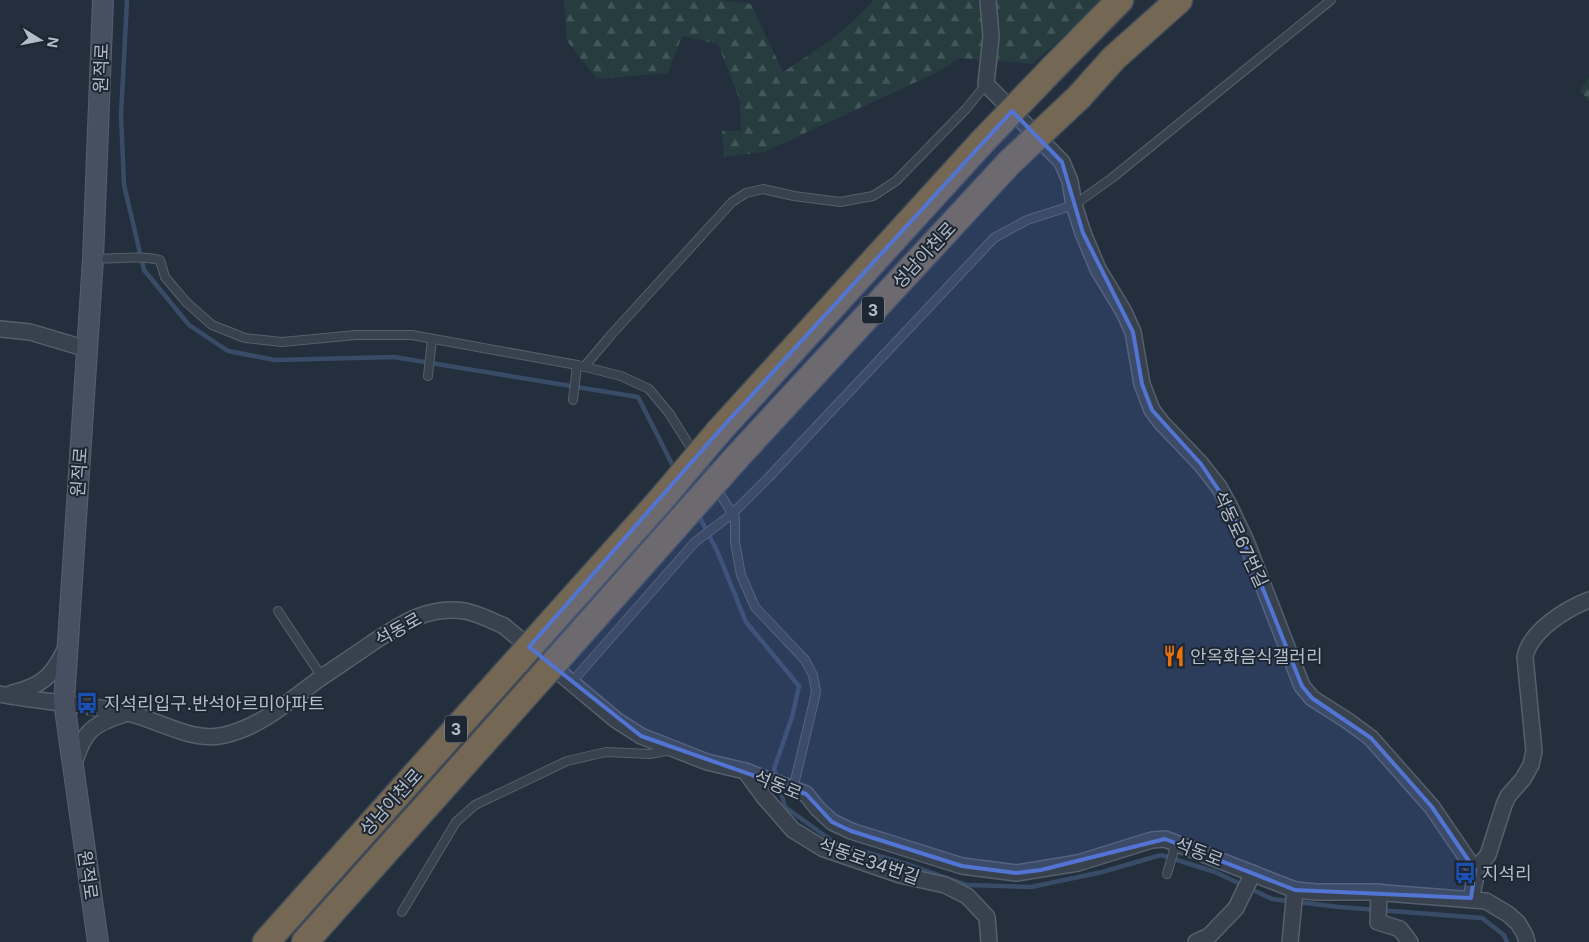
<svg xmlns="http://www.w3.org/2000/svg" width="1589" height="942" font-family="Inter,'Noto Sans KR',sans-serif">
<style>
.forest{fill:url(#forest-firs)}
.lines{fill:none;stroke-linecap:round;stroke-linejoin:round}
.stream{stroke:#394c67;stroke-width:4.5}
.lane-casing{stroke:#565f6c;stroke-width:10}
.street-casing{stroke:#565f6c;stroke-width:18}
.secondary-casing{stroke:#565f6c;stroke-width:22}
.highway-casing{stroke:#434c59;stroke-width:29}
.lane{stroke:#38414e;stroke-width:8}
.street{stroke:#38414e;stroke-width:15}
.secondary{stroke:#465061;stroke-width:20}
.highway{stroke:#746855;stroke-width:26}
.highway-bridge-casing{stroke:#434c59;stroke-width:29;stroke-linecap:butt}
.highway-bridge{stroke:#746855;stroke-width:26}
.marked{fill:#5274d3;fill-opacity:0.2;stroke:#5274d3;stroke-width:4;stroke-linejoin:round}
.labels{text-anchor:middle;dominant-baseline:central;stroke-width:4;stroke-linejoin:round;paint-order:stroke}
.shield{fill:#1d2633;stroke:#878f9c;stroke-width:1}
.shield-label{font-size:16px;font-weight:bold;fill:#b4bcc9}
.street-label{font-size:18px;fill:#b4bcc9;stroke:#1d2633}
.poi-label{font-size:18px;fill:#b4bcc9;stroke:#1d2633;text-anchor:start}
</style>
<defs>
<pattern id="forest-firs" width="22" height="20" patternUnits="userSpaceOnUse" patternTransform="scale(1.25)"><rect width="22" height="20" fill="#263c3f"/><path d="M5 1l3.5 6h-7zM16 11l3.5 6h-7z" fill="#435659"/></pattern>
</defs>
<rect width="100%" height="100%" fill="#242f3e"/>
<g class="forest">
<path d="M564,0H720L751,4L783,72C815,51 848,30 874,0H1104L1032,64L960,58L936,73L764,152L724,157L722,131H741L740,101L718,44L682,36L668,73L597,79L567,41Z"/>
<polygon points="1589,77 1589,101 1580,91"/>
</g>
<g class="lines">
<g class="stream">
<polyline points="127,0 121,115 124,185 144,270 189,325 228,351 275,360 394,357 638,397 675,470"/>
<polyline points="698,514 718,553 746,622 799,686 792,717 774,769 777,778"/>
<polyline points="780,788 785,807 835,843 910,865 967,885 1031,887 1102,872 1161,855 1215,872 1272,899 1339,907 1482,918 1504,935 1507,942"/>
</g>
<g class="lane-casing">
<g id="lane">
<path d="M94,259C116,259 139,255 160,260L165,277L186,302L212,325L245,338L282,342L356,335H412L577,365L621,376L649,389L669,413L735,518V542L741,575L755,607L805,660L813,675L816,691L814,701L793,789"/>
<polyline points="584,367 611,335 732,202 746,193 763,189 794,196 840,202 873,196 896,181 966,109 986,84"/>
<polyline points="428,376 432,339"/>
<polyline points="573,400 577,365"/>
<polyline points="278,611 322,677"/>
<polyline points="571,683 695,542 732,514 770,476 994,238 1027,220 1074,205 1112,178 1331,0"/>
<polyline points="1167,874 1176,843"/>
<polyline points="402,912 456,822 475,805 567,761 606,752 650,754 671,750"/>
</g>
</g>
<g class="street-casing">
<g id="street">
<polyline points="988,0 991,37 986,84 1062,162 1070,181 1074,205 1083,233 1098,269 1124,312 1133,332 1142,384 1152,410 1161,422 1201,464 1219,487 1230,507 1246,541 1302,686 1312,698 1348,721 1371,738 1432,807 1475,870 1475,881 1471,898"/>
<polyline points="0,329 30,332 87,349"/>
<path d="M12,693C41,686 52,677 65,650"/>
<path d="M0,694C42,702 85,704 127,713C160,720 191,743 225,735C263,726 291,699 322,677C338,666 355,655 372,643C401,624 428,605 465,611C479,614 491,620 504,626L616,720L641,736L707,762L745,771L806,794L818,809L832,822L851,831L962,866L1016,873L1078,863L1152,840L1165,839L1295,890L1316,892H1373L1486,901L1508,914L1518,923L1525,935L1527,942"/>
<path d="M74,764C84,731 92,724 125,714"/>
<polyline points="745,771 764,797 793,830 824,849 900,875 945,885 967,896 987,917 989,942"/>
<path d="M1475,870L1488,855L1504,805L1508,796L1523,779L1531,765L1534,751L1525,657C1530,631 1566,609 1589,600"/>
<polyline points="1379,892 1378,922 1400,929 1410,942"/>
<polyline points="1196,942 1209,936 1236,908 1253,873"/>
<polyline points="1290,942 1295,890"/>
</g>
</g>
<g class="secondary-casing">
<polyline id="secondary" points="98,942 64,702 93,259 103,0"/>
</g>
<g class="highway-casing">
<g id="highway">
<polyline points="1053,68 1120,0"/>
<polyline points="1079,97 1114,58 1179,0"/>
<polyline points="719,431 983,141"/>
<polyline points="737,457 1009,163"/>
<polyline points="541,634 659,502"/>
<polyline points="563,653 674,528"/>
<polyline points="266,942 516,662"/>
<polyline points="305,942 538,681"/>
</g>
</g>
<use href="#lane" class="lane"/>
<use href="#street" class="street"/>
<use href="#secondary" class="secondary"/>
<use href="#highway" class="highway"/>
<g class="highway-bridge-casing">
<g id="highway-bridge">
<polyline points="983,141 1053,68"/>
<polyline points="1009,163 1079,97"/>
<polyline points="659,502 719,431"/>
<polyline points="674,528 737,457"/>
<polyline points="516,662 541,634"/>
<polyline points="538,681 563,653"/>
</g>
</g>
<use href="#highway-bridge" class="highway-bridge"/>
</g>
<path class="marked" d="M1012,111L1062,162L1083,233L1133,332L1142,384L1152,410L1201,464L1230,507L1302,686L1312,698L1371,738L1432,807L1475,870L1471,898L1295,890L1165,839L1041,870L1016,873L962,866L851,831L832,822L806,794L641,736L529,647L719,431Z"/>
<defs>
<g id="restaurant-bare" transform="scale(1.725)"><path d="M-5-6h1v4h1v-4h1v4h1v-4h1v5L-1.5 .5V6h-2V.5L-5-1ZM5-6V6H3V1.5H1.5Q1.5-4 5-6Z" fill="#e8710a" stroke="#1d2633" stroke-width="2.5" paint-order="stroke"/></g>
<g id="bus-bare" transform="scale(1.725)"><path d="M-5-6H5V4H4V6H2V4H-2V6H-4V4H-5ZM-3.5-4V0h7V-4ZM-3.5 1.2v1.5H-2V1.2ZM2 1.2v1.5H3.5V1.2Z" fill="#1a4fb4" stroke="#1d2633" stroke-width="2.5" paint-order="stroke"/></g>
</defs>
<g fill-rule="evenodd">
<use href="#restaurant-bare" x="1174" y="656"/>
<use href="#bus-bare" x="87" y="703"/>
<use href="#bus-bare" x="1465" y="873"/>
</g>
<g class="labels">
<g class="shield">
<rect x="862" y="296.5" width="22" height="27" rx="4"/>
<rect x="445" y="715.5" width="22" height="27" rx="4"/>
</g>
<g class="shield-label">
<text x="873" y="310">3</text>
<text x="456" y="729">3</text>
</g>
<g class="street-label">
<text transform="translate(101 68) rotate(-88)">원적로</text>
<text transform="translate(924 255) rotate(-47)">성남이천로</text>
<text transform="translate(79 472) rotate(-86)">원적로</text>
<text transform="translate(1241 539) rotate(65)">석동로67번길</text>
<text transform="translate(398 629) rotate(-29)">석동로</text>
<text transform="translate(778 785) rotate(22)">석동로</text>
<text transform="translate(391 802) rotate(-48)">성남이천로</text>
<text transform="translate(1199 852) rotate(21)">석동로</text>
<text transform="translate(869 861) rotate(19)">석동로34번길</text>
<text transform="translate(88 875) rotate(82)">원적로</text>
</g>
<g class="poi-label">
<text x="1190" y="656">안옥화음식갤러리</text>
<text x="104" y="703">지석리입구.반석아르미아파트</text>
<text x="1482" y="873">지석리</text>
</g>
</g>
<g transform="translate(40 40) rotate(100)" stroke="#1d2633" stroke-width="4" paint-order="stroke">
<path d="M0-4L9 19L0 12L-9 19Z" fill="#b4bcc9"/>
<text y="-8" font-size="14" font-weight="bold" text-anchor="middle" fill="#b4bcc9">N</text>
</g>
</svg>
